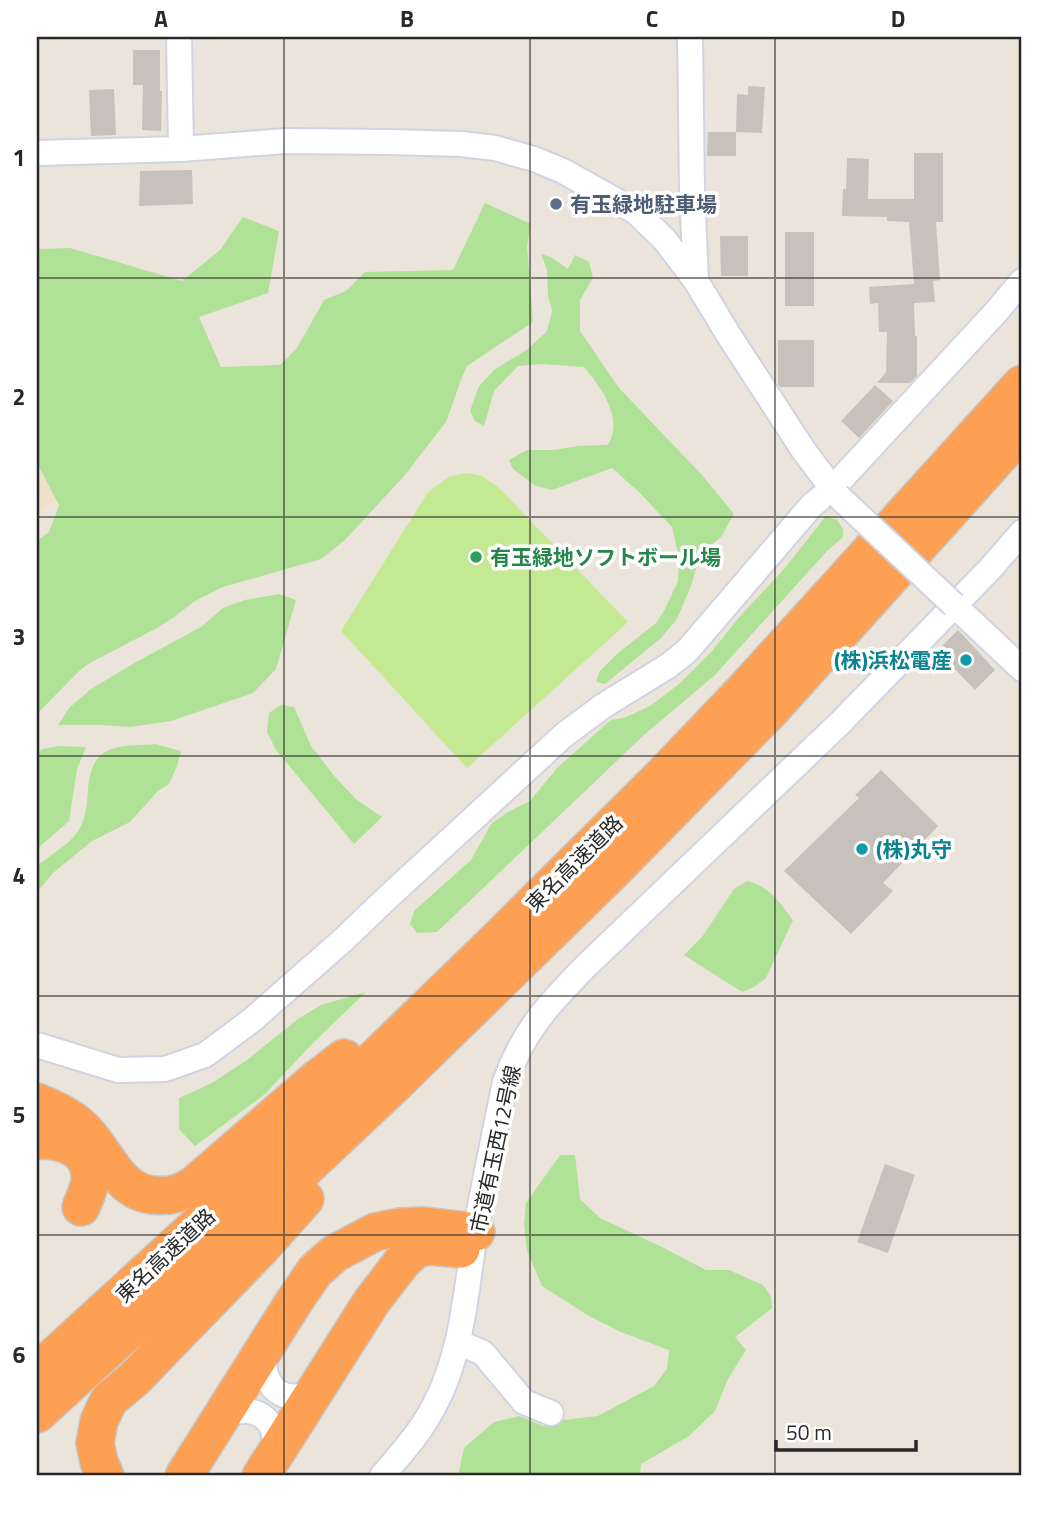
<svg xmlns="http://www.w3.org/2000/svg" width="1059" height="1513" font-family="'Titillium Web','Noto Sans JP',sans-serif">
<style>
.education{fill:#ede2c9}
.green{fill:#afe296}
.pitch{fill:#c3ea92}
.building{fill:#c6c1ba}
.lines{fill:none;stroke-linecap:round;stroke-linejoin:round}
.minor-casing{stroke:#d0d3e2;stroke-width:28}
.highway-casing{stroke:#c7c7c7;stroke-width:40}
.minor{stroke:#fff;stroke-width:24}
.highway{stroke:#fda053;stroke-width:37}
.minor-bridge-casing{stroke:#d0d3e2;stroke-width:28;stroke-linecap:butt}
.minor-bridge{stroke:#fff;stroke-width:24}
.grid{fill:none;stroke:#292929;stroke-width:2;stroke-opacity:0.55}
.service-dot{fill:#5c6f8a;stroke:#fff;stroke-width:2.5}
.leisure-dot{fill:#2e9e5b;stroke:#fff;stroke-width:2.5}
.culture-dot{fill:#0f9aa8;stroke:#fff;stroke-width:2.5}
.labels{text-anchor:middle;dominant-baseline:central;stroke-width:7;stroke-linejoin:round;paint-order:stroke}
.service-label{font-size:21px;font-weight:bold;fill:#4e5e75;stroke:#fff;text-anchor:start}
.leisure-label{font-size:21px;font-weight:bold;fill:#27864d;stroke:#fff;text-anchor:start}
.culture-label{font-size:21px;font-weight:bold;fill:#0d838f;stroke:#fff;text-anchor:end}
.street-label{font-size:21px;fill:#292929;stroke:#fff}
.neatline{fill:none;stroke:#292929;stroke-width:2.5}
.grid-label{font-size:23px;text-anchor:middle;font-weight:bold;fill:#292929}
</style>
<rect width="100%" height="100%" fill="#ebe4da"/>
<polygon class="education" points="37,329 72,488 37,515"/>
<g class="green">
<polygon points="485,203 531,224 527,246 533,322 467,366 461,380 446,422 404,476 345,540 330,552 321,559 223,587 195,601 174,617 157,628 88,664 78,672 37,714 37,541 49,532 59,505 37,463 37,249 70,248 182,281 220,250 243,217 279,231 268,293 199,317 221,367 280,365 297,348 324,300 346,291 365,272 453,270"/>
<path d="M541,254L551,257L568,269L575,255L589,262L593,278L580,300V331L619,388L702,475L734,514L721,537L700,554L691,586L677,619L661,638L605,684L596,682L600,671L618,653L656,623L665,609L678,581L679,558L672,527L639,492L612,468L552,490L536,486L513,469L509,460L527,450H554L578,446L608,445C624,417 601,388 584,367L542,364L518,366L494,391L484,426L475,421L470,411L479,386L494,370L528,349L547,331L552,311L548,295L547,270Z"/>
<polygon points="826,516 837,520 843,529 843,537 828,550 715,675 645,734 437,932 417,933 410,924 414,911 471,860 491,824 508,812 530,801 558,767 611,720 624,718 650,706 679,684 712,651 741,615 784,569"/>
<polygon points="279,594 296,600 276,669 253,693 171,721 130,727 99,725 58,725 69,708 91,689 136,662 201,627 223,608 245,600"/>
<polygon points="281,705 294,707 311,746 335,777 357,800 382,817 354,844 276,750 267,732 269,713"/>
<path d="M155,744L181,751L177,766L169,784L158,791L130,822L92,841L53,873L37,892V866C51,854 72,844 81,826C87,814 87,801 88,789C92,742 118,747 155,744Z"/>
<polygon points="60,746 86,747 77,769 69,821 37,849 37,753 43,749"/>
<path d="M747,881C771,887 779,902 793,920L766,978L754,987L742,992L684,955L702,937L734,889Z"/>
<polygon points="366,992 312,1044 265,1094 195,1146 179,1129 179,1098 212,1083 247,1060 298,1019 321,1005"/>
<polygon points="560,1155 575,1155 580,1199 600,1218 660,1246 706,1270 729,1270 763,1285 771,1296 772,1308 735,1337 746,1350 728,1379 715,1411 689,1436 641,1464 640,1476 458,1476 464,1448 494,1422 519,1416 543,1426 554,1421 598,1416 654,1386 667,1369 669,1350 621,1332 589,1316 542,1286 527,1251 524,1224 526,1203"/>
</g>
<polygon class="pitch" points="468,473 482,476 499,488 628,622 467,768 341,631 428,492 450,476"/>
<g class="building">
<polygon points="133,50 160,50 160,91 162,91 161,131 142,130 143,85 133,85"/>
<polygon points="748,86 765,87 762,133 736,132 737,94 748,95"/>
<polygon points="114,89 116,135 91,136 89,90"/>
<polygon points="708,132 736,132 736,156 707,156"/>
<polygon points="914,153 943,153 943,222 936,222 940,280 933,281 935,302 914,303 915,336 917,336 917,376 910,383 877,383 886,372 887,332 879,332 878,303 870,304 869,287 914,284 909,222 887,221 887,217 842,216 843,189 846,189 847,158 869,159 868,199 914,199"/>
<polygon points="192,170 193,204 139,206 140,171"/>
<rect x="785" y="232" width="29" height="74"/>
<polygon points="720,236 748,236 748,276 721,276"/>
<polygon points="778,340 814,340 814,387 780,387 778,384"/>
<polygon points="875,385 893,401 859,438 841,421"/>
<polygon points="958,630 995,670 975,690 937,651"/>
<polygon points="881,770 938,826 883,883 893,891 851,934 784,871 859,798 855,795"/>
<polygon points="885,1164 915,1175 888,1253 857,1242"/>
</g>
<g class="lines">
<g class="minor-casing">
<g id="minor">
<polyline points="179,37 181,149"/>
<polyline points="690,37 692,189 696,281"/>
<polyline points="37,153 181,149 286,141 389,142 461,144 495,148 534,159 563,171 636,212 664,239 696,281 728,334 804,451 838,496"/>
<polyline points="954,605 1022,669"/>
<polyline points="37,1045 118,1070 165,1069 205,1055 252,1020 342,941 387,898 564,735 603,706 668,666 687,651 812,505 832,489 996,312 1022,281"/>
<polyline points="458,1342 483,1353 524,1402 551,1413"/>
<path d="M267,1346C266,1353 264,1362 265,1369C267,1388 284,1401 302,1395C307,1394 313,1389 318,1387"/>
<path d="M220,1418C226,1415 234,1412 241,1411C256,1409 272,1419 274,1435C275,1442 273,1450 272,1457"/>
<path d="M382,1476C400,1455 420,1433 433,1408C462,1356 466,1291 475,1233C484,1183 495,1132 505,1082C524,1029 549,1004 587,965L840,723L990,569L1022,532"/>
</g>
</g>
<g class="highway-casing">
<g id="highway">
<path d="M37,1102C51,1108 68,1115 80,1126C105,1147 116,1192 153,1195C171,1197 179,1194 194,1185L318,1078L344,1058"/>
<path d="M37,1140C63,1140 92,1148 90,1181C89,1190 84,1199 81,1207"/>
<polyline points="37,1372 237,1189 372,1061 500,937 663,775 747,687 1022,384"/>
<polyline points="37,1414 259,1212 395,1084 612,872 771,710 1022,431"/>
<polyline points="105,1476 99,1462 95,1443 99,1421 109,1400 134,1379 262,1247 305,1199"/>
<polyline points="184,1476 295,1300 315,1271 334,1254 375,1232 400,1227 423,1226 476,1232"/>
<polyline points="261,1476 372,1301 402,1262 416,1249 430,1246 461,1249"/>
</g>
</g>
<use href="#minor" class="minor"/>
<use href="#highway" class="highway"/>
<g class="minor-bridge-casing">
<polyline id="minor-bridge" points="838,496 954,605"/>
</g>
<use href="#minor-bridge" class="minor-bridge"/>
</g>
<path class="grid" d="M284,37V1476M530,37V1476M775,37V1476M37,278H1022M37,517H1022M37,756H1022M37,996H1022M37,1235H1022"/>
<circle class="service-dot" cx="556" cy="204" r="7"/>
<circle class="leisure-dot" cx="476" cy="557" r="7"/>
<g class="culture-dot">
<circle cx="966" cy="660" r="7"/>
<circle cx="862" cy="849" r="7"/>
</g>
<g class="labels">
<g class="service-label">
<text x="570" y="204">有玉緑地駐車場</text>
</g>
<g class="leisure-label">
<text x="490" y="557">有玉緑地ソフトボール場</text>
</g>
<g class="culture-label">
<text x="952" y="660">(株)浜松電産</text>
<text x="876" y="849" text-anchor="start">(株)丸守</text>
</g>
<g class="street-label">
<text transform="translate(574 863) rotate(-45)">東名高速道路</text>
<text transform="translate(495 1149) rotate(-78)">市道有玉西12号線</text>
<text transform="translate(165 1255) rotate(-43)">東名高速道路</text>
</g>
</g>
<rect width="1059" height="1513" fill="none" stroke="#ffffff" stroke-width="77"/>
<path d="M776 1440v10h140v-10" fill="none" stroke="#292929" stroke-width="3.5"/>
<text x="786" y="1440" font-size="21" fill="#292929" stroke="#ffffff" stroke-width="5" paint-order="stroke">50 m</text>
<rect x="38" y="38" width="982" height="1436" class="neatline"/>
<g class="grid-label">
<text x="161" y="27">A</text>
<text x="407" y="27">B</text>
<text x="652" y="27">C</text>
<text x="898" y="27">D</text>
<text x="19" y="166">1</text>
<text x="19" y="405">2</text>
<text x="19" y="645">3</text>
<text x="19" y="884">4</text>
<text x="19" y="1123">5</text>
<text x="19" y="1363">6</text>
</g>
</svg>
